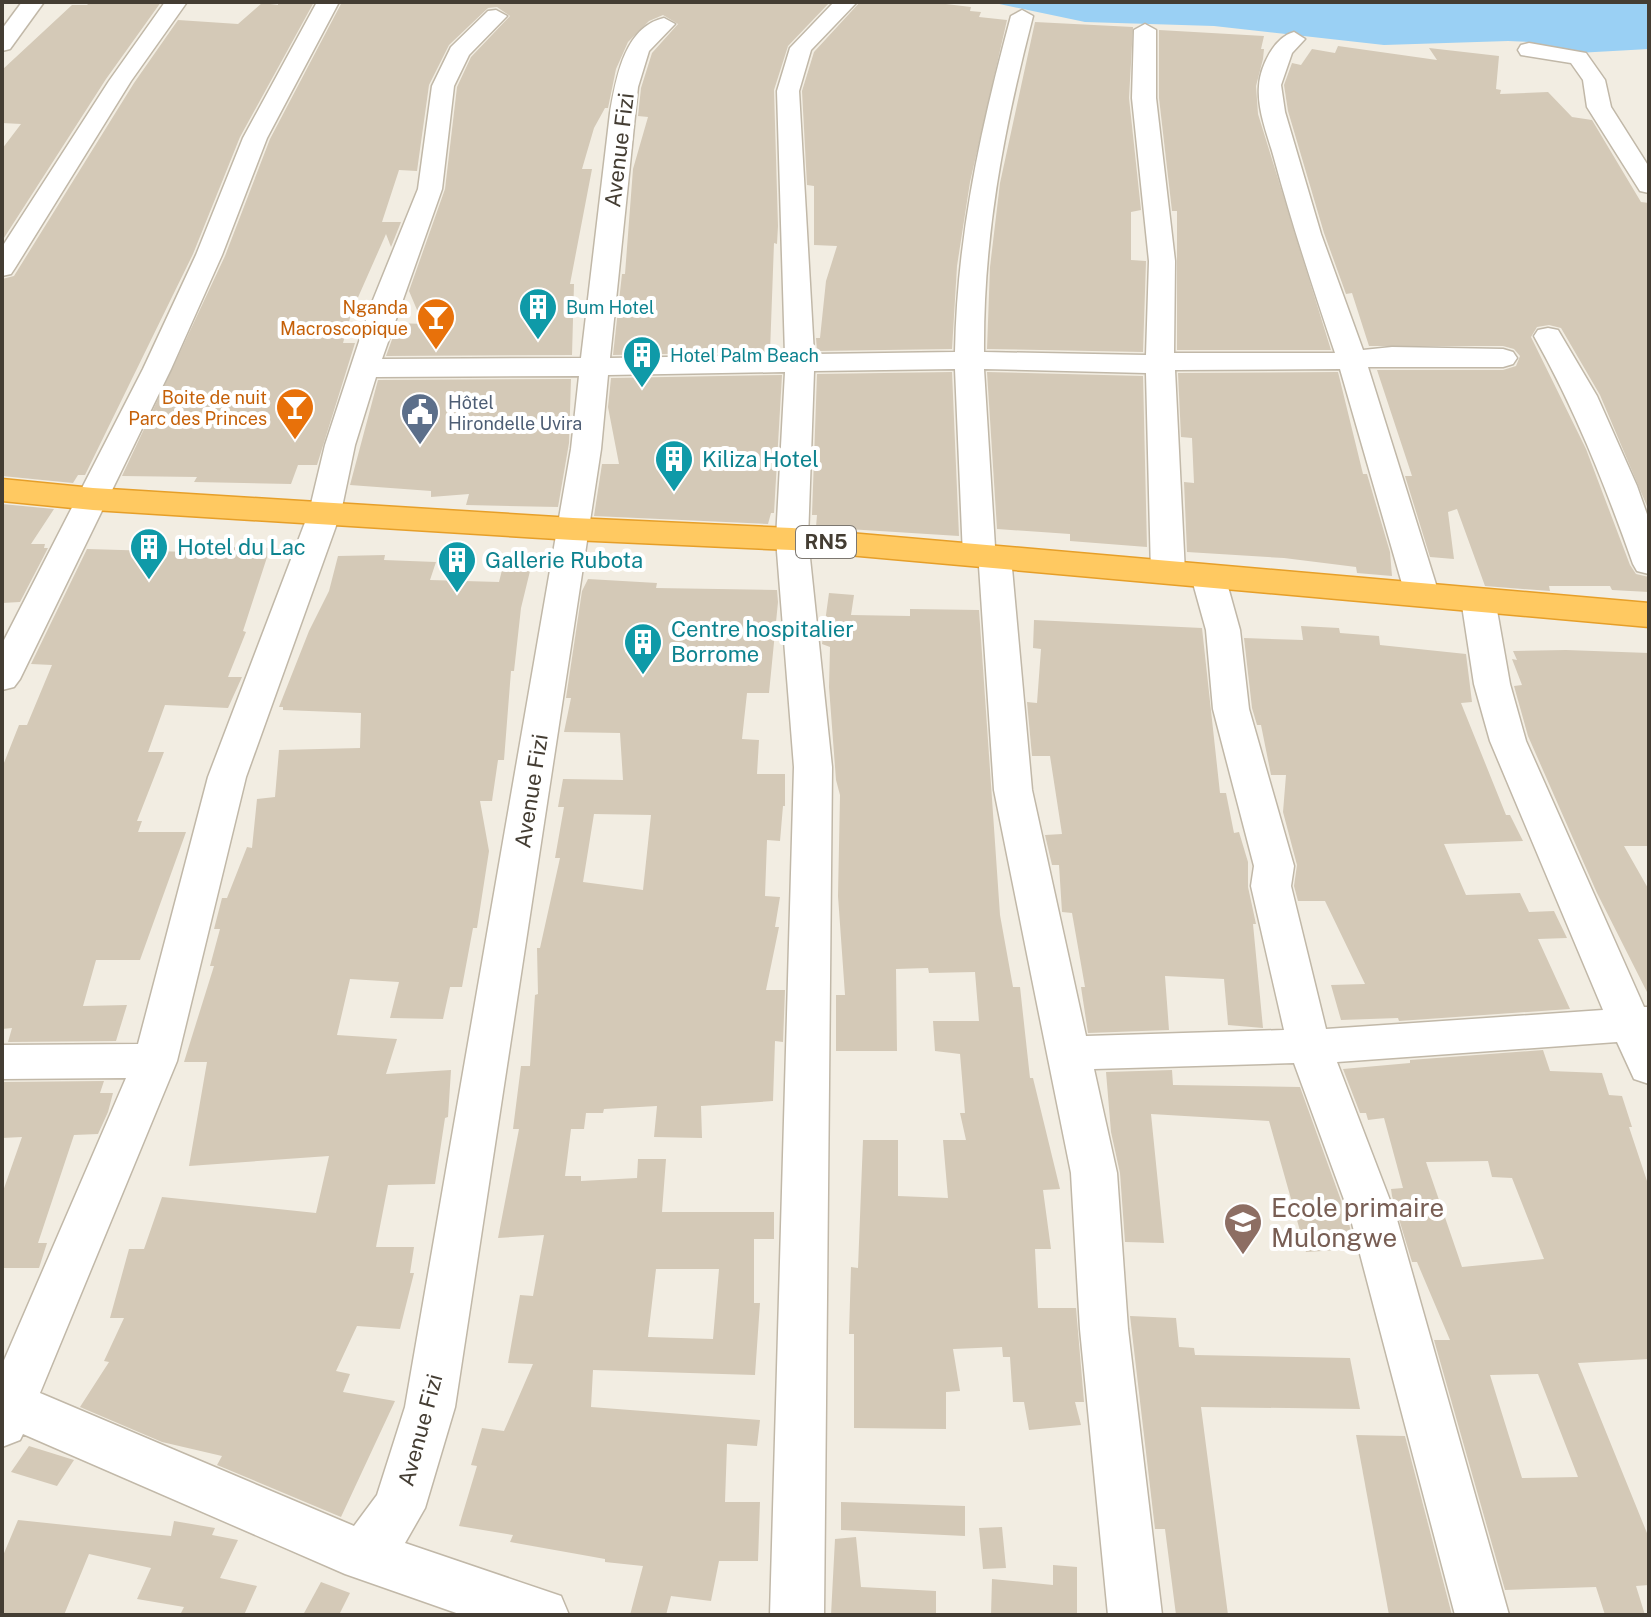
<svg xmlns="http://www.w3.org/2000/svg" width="1651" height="1617" font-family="'Public Sans',sans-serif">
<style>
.water{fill:#9ad0f4}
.building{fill:#d4c9b7;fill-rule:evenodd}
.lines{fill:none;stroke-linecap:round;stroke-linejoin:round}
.minor-casing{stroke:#c1b8a8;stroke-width:3}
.highway-casing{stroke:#e69f29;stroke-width:3}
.minor{fill:#fff;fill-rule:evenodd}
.highway{fill:#ffc961;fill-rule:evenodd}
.labels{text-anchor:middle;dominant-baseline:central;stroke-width:8;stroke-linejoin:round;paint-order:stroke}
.far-food-label{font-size:18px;fill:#c56008;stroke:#fff;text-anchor:end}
.far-culture-label{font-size:18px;fill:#0d838f;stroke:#fff;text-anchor:start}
.far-service-label{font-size:18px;fill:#4e5e75;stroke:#fff;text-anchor:start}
.shield{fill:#fff;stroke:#7c7770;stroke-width:2}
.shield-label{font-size:20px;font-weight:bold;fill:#443d33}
.street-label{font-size:22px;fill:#443d33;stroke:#fff}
.culture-label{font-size:22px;fill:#0d838f;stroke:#fff;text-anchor:start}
.near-education-label{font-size:26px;fill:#785e54;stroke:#fff;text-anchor:start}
</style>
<rect width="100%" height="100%" fill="#f2ede2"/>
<polygon class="water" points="990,2 1649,2 1649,49 1577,53 1529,42 1508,41 1384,45 1214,26 1085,22"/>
<g class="building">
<polygon points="90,2 161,2 106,79 2,241 2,149 21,124 2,123 2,70 72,5 87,5"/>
<polygon points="278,2 314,2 240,137 193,254 85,475 78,475 73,483 2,476 2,279 14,276 134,83 178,20 238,24 262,3 278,5"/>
<polygon points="342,2 830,2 788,46 774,90 778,226 777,244 774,243 770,352 613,355 622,274 625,274 633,169 648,117 638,116 641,88 652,53 678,24 663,15 649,21 628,42 616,69 608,108 605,108 594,128 582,169 592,169 570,284 574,284 572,355 386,356 398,323 423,324 409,291 445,189 457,87 471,57 510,16 497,7 488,8 449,45 429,85 417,171 399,170 382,222 401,222 391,247 386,234 352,311 343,343 355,343 317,465 298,465 291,484 194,482 197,477 122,476 225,256 270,139"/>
<polygon points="860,2 929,2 971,7 970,11 981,12 979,17 1007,20 970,182 957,266 952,349 817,351 816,338 820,338 826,281 837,246 814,245 814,186 807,185 802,91 814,52"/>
<polygon points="1035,22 1133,27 1129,98 1141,210 1131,212 1131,260 1146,261 1143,352 987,349 990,267 1000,183"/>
<polygon points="1159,30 1264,36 1261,49 1264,49 1263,59 1256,86 1258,114 1331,350 1177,350 1177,211 1172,211 1159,98"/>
<polygon points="1338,46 1437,60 1429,48 1499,56 1496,89 1501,90 1500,94 1548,92 1572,117 1592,120 1641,202 1649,203 1649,511 1600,395 1561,328 1549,325 1537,327 1531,337 1586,449 1630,565 1636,574 1649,577 1649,592 1612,590 1610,586 1549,586 1550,591 1485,586 1457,509 1448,512 1454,559 1430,557 1405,476 1412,476 1377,370 1503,370 1516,366 1520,356 1514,349 1503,346 1369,346 1352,293 1346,294 1324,233 1288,111 1284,85 1292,63 1301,65 1312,49 1335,53"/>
<polygon points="952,372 959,536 816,527 817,515 812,515 817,374"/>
<polygon points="987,372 1143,376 1147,547 1070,541 1070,534 997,529"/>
<polygon points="1338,372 1363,474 1367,474 1390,552 1392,576 1357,573 1356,567 1284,558 1187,552 1184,482 1194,483 1192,438 1181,437 1178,373"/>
<polygon points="782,375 774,513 771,513 768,524 594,516 602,464 619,464 608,407 611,378"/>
<polygon points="571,379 569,443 558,507 466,505 469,494 431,497 431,491 350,485 378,380"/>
<polygon points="2,504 54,509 31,544 45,544 44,548 48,548 20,602 2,603"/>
<polygon points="190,546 270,548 243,631 246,632 228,677 242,677 228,708 165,705 148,752 164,752 137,821 142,821 138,832 186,832 140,960 96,960 83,1006 127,1005 116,1041 8,1042 12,1028 2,1029 2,768 19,725 27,725 52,665 31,664 87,549 189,552"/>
<polygon points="385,555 384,560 436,562 430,580 499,582 502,570 530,571 521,608 514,671 511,671 504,760 498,760 492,801 480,801 489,851 477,928 473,928 462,987 450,987 443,1019 390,1018 399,982 350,979 337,1035 397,1039 386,1074 451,1070 448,1117 445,1118 435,1184 388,1185 376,1247 414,1247 410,1273 414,1273 400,1329 357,1326 336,1371 350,1374 343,1392 395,1401 341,1517 217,1465 222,1456 162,1442 80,1407 109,1362 104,1361 124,1318 110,1318 129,1249 144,1249 162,1197 316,1213 329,1156 189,1166 207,1062 184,1062 214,966 210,966 220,929 214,929 222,898 227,898 247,847 252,848 257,799 275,797 279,750 360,748 361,713 283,710 283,707 279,707 309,631 329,591 338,556"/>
<path d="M588,579L657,583L656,588L777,590L778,602L769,693H747L742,739L759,740L757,774H785V806H783L780,841L767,840L765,896L780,897L775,927H779L766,990H785L783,1042L775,1041L773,1101L701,1106L702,1138L654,1137L657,1106L604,1109L603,1113H586L584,1129H571L565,1176H581V1181L637,1178L638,1159H666L662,1212H774V1239H754V1303H760L755,1375L593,1370L591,1407L760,1420L757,1446L727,1444L725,1502H760L758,1561H719L711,1601L671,1596L666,1615H630L643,1566L605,1562V1559L510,1542L513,1535L459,1526L477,1466L471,1465L482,1428L504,1431L533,1364L508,1363L520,1295L533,1296L544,1235L498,1238L519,1129H513L521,1066H530L535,995L538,994L537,948H540L560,858H555L564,807H558L563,779L623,780L620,733L564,732L571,698H566L582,591ZM594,814L651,815L643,890L583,882ZM656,1269H719L713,1339L648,1337Z"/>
<polygon points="829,593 854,595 851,615 910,616 910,609 979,610 1000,915 1013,987 1020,987 1030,1078 1033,1078 1060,1189 1043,1190 1051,1249 1035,1249 1038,1308 1076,1308 1084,1402 1075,1402 1081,1425 1029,1430 1024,1402 1013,1402 1010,1357 1003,1357 1002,1347 953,1349 960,1391 946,1392 946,1429 854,1428 854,1334 849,1334 851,1267 858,1268 863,1140 898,1140 898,1196 948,1198 943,1140 966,1140 960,1113 965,1113 960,1054 935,1051 933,1021 979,1021 975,972 929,973 928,968 896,969 897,1051 836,1051 836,995 845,995 838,896 840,795 836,780 829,687 830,647 822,644"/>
<polygon points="1034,620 1202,628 1220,793 1226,793 1234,833 1239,832 1248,862 1248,887 1256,924 1253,924 1263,1028 1228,1025 1224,979 1165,976 1169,1030 1088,1033 1081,987 1085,987 1072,913 1062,912 1059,865 1052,865 1045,835 1062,834 1050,756 1032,756 1027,702 1037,703 1041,649 1033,648"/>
<polygon points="1301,626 1339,628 1340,633 1379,636 1380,645 1466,654 1472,702 1461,703 1506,815 1510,815 1523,841 1444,844 1466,895 1520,893 1529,912 1554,911 1567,938 1538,939 1570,1009 1399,1021 1398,1018 1341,1020 1331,985 1365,984 1325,901 1298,901 1294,886 1297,865 1283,812 1286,775 1271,775 1261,725 1257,725 1252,708 1244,638 1303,640"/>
<polygon points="1566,650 1649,653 1649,846 1624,846 1649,890 1649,996 1597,893 1528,736 1514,686 1522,685 1512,659 1517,660 1513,651"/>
<path d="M1543,1050L1550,1071L1602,1073L1609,1095L1622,1096L1632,1127H1629L1649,1187V1359L1578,1363L1649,1538V1585L1636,1586L1645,1615H1605L1596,1587L1505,1590L1434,1340H1450L1417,1262H1412L1392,1196L1391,1189L1403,1188L1384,1118L1368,1120L1366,1113H1360L1343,1069L1410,1063V1060ZM1488,1161L1492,1177L1512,1178L1544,1259L1462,1267L1426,1162ZM1538,1374L1578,1477L1522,1478L1490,1375Z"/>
<polygon points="1172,1070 1173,1085 1300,1087 1347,1217 1356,1249 1306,1252 1269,1121 1151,1114 1164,1243 1125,1242 1120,1173 1111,1132 1106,1072"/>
<polygon points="104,1081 100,1093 113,1093 108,1112 98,1134 74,1135 38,1243 47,1243 39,1268 2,1268 2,1194 22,1137 2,1138 2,1082"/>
<polygon points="1130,1316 1176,1318 1179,1347 1194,1348 1195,1355 1350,1358 1360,1409 1201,1407 1228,1615 1176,1615 1165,1529 1155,1529"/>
<polygon points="1356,1435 1405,1436 1452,1615 1389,1615"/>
<polygon points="29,1446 74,1460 57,1486 11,1472"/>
<polygon points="841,1502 965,1506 965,1536 841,1530"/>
<polygon points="18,1520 171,1536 174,1521 215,1528 212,1535 238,1540 220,1578 257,1586 244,1615 180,1615 184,1607 137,1599 151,1568 89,1554 64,1615 2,1615 2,1558"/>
<polygon points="1002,1527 1006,1568 983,1569 979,1528"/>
<polygon points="856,1537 861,1587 936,1591 936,1615 831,1615 835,1539"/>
<polygon points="1053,1565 1077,1567 1077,1615 991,1615 992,1579 1053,1585"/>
<polygon points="321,1582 350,1593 339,1615 303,1615"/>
</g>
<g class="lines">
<g class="minor-casing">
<g id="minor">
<polygon points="22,2 44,2 10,49 2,51 2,29"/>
<polygon points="165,2 187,2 131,81 15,268 11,274 2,276 2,247 109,81"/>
<polygon points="317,2 339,2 267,138 222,255 171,369 20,679 14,687 2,690 2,644 143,369 196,255 243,138"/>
<path d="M834,2H857L811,50L799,91L814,354L955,352C957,236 981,127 1011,16L1022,10L1033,16C1004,128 983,236 984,352L1146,355L1149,261L1132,98L1134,30L1145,24L1156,30V98L1175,261L1174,353H1335C1313,288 1292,224 1274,158C1268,136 1257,110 1259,86C1260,67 1274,37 1294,32L1305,39L1292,53L1281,85L1285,112L1321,234L1363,350L1392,347L1503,349L1513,352L1517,358L1513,364L1503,367H1368L1439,594L1434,601L1422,604L1410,601L1405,594L1340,369L1175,370L1185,573L1180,580L1168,583L1156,580L1151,573L1146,373L984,369L995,547L1007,550L1011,557L1032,790L1086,1036L1284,1030L1251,886L1254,866L1213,709L1206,630L1191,576L1196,569L1208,566L1220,569L1225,576L1240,630L1249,709L1294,866L1291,886L1326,1029L1603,1010L1490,741L1474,684L1461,599L1466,592L1478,589L1490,592L1495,599L1510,684L1526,741L1644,1007H1649V1084L1634,1079L1617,1042L1337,1062L1396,1216L1509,1615H1455L1350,1216L1294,1063L1094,1069L1117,1173L1128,1329L1162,1615H1108L1080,1329L1071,1173L994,790L979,566L967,563L963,556L955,369L814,371L808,539L832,767L824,1615H770L794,767L776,539L785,372L608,375L601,449L455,1407L425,1508L405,1543L561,1596L569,1615H462L345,1574L23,1434L20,1440L2,1447V1365L126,1078L2,1079V1045L138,1044L208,777L309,512L325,445L371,305L418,189L432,86L451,47L488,11L496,10L507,16L469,55L454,86L442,189L382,359L581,358L610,113C616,79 624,27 664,18L675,24L649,51L638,87L610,358L785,355L777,91L790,48ZM579,376L571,449L405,1407L377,1495L354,1526L40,1393L177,1061L246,777L341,512L355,445L376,377Z"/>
<polygon points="1529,43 1586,53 1605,80 1611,107 1649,167 1649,193 1640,191 1587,107 1583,80 1571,63 1521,55 1518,50 1521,45"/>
<path d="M1548,328L1558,330L1597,396L1637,486L1649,520V574L1637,571L1633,564C1605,485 1575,409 1534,336L1538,330Z"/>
</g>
</g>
<g class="highway-casing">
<polygon id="highway" points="2,479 93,488 573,518 792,528 1649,603 1649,627 792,550 573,540 93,510 2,501"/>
</g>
<use href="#minor" class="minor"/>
<use href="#highway" class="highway"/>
</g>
<defs>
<g id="building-pin" transform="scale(2)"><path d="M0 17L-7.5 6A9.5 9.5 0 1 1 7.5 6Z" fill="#0f9aa8" stroke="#fff"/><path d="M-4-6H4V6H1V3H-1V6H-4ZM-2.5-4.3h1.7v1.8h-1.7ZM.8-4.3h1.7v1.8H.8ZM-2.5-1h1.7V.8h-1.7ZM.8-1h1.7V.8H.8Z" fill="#fff"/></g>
<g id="bar-pin" transform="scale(2)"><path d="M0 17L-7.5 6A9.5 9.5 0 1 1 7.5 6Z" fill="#e8710a" stroke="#fff"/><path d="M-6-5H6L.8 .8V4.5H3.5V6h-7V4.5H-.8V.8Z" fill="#fff"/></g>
<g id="civic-pin" transform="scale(2)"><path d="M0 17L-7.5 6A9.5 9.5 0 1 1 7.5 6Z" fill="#5c6f8a" stroke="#fff"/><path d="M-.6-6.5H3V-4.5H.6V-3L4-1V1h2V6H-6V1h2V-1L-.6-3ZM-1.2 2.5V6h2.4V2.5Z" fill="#fff"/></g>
<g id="school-pin" transform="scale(2)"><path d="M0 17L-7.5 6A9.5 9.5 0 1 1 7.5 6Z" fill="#8d6e63" stroke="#fff"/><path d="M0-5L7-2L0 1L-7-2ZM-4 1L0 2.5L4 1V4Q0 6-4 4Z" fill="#fff"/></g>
</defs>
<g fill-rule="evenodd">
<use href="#building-pin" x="538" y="307"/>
<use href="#bar-pin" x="436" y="317"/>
<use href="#building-pin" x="642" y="355"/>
<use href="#bar-pin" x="295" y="407"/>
<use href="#civic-pin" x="420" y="412"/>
<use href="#building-pin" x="674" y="459"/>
<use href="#building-pin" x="149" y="547"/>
<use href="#building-pin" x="457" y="560"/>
<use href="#building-pin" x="643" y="642"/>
<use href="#school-pin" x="1243" y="1222"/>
</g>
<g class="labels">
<g class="far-food-label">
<text x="408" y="307">Nganda<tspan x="408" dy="21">Macroscopique</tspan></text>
<text x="267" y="397">Boite de nuit<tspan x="267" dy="21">Parc des Princes</tspan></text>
</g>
<g class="far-culture-label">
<text x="566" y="307">Bum Hotel</text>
<text x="670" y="355">Hotel Palm Beach</text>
</g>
<g class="far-service-label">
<text x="448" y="402">Hôtel<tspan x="448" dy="21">Hirondelle Uvira</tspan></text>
</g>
<rect class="shield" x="796" y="526" width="60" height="32" rx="6"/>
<g class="shield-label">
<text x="826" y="542">RN5</text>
</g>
<g class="street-label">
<text transform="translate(619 150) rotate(-83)">Avenue Fizi</text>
<text transform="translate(531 791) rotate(-81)">Avenue Fizi</text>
<text transform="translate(420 1430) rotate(-75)">Avenue Fizi</text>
</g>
<g class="culture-label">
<text x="702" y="459">Kiliza Hotel</text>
<text x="177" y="547">Hotel du Lac</text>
<text x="485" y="560">Gallerie Rubota</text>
<text x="671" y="629">Centre hospitalier<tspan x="671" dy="25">Borrome</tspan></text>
</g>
<g class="near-education-label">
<text x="1271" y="1207">Ecole primaire<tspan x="1271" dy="30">Mulongwe</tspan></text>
</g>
</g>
<rect width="1651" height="1617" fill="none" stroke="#443d33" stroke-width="8"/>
</svg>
